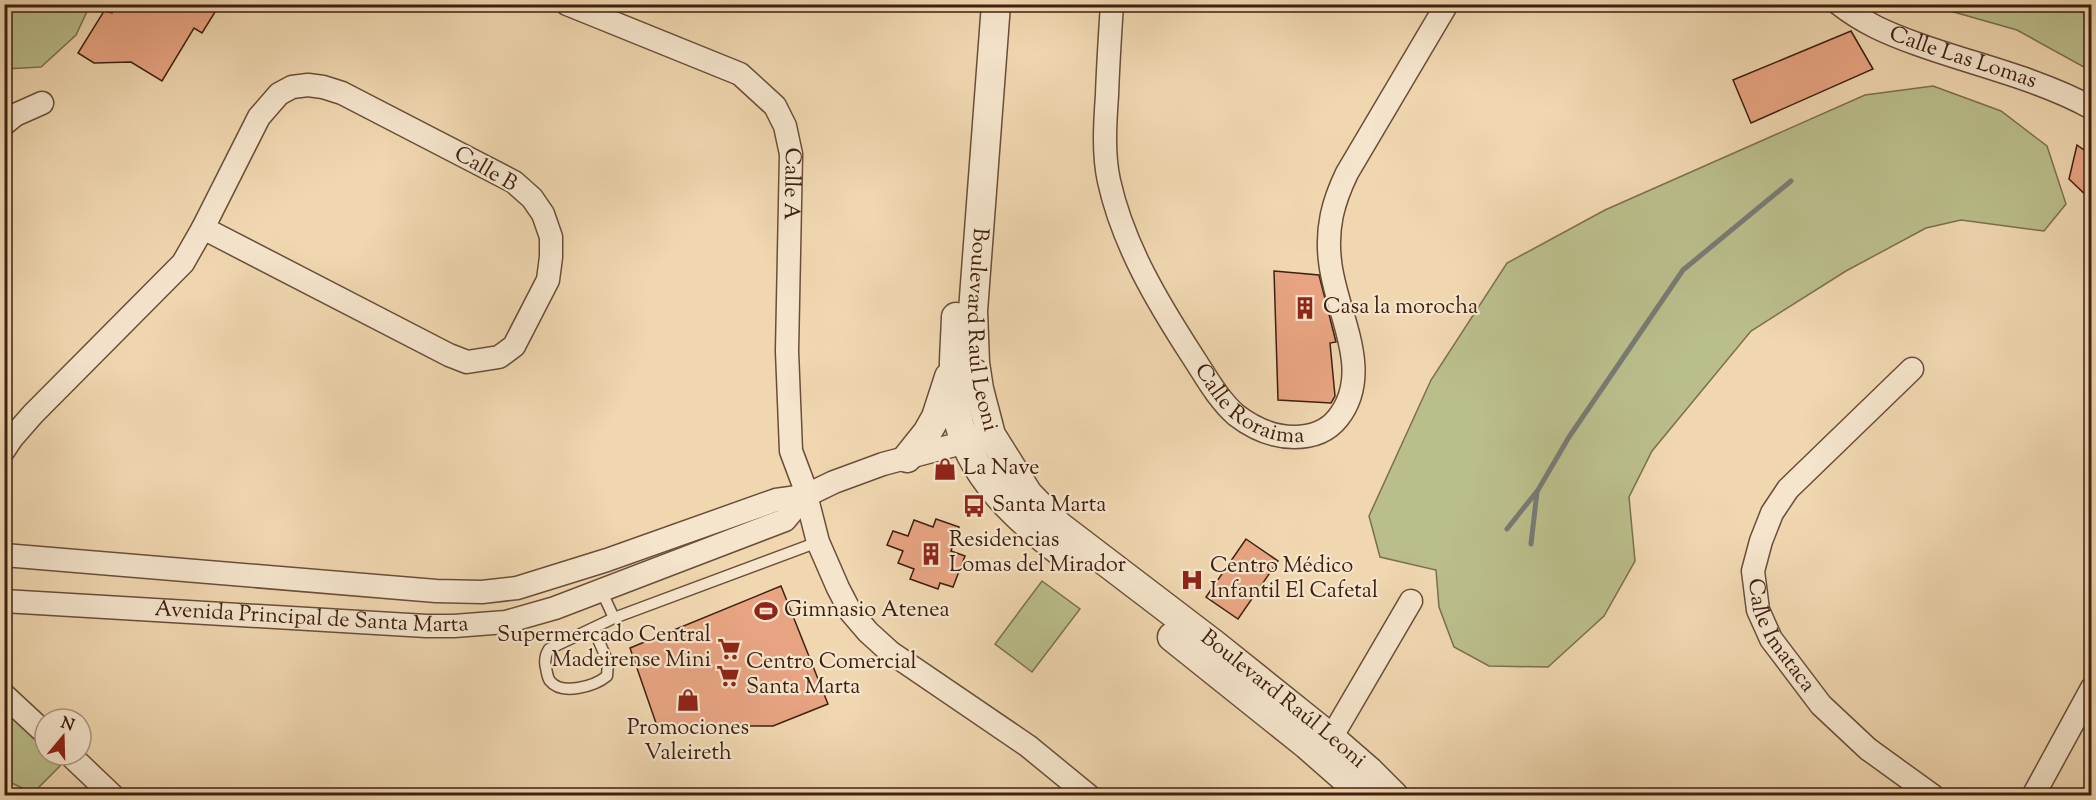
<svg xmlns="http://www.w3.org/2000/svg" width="2096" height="800" font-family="'Sorts Mill Goudy',serif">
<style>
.green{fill:#babe8b;stroke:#7c6f4e;stroke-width:1.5}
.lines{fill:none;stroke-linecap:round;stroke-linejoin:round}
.stream{stroke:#787b74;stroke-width:5}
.building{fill:#e8a482;stroke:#3e2010;stroke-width:1.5}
.service-casing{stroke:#6a4e38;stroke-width:13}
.minor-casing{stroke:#6a4e38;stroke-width:25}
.tertiary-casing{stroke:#6a4e38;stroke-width:31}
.service{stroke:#f5e5cc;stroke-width:10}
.minor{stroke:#f5e5cc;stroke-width:22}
.tertiary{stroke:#f5e5cc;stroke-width:28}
.labels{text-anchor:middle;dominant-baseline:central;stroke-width:4.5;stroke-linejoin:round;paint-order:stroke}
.street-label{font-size:22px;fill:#3e2010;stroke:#f5e5cc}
.poi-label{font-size:22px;fill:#3e2010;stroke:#f5e5cc;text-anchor:start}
</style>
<rect width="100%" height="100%" fill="#f0d7b0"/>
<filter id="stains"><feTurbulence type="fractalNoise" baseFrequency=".00333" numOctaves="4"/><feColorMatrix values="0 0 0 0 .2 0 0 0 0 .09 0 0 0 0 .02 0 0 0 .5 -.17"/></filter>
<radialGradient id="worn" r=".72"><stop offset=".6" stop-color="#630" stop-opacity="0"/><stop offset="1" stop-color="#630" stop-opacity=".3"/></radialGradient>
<g class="green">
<polygon points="5,4 90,4 90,5 76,35 41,67 5,69"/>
<polygon points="1929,5 2060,5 2091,15 2091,71 2017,30"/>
<polygon points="1933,86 2001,111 2047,146 2066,204 2044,231 1961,220 1926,228 1846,271 1751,331 1652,451 1629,497 1635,561 1604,616 1548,667 1489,666 1454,647 1439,607 1436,570 1380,557 1369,516 1431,380 1507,263 1605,210 1865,95"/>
<polygon points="1042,581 1080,609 1032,672 995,644"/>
<polygon points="4,705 45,750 45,755 49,755 60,766 33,793 5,780"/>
</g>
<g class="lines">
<g class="stream">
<polyline points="1507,529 1538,490 1569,437 1683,270 1791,181"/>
<polyline points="1531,544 1537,492"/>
</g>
</g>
<g class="building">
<polygon points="117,4 220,4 202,33 194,28 162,81 131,62 94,63 78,53 104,11 112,13"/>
<polygon points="1851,31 1873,69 1751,123 1733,80"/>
<polygon points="2077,145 2091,155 2091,200 2069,179"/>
<polygon points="1274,271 1319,275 1336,342 1330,343 1335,396 1331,403 1278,400"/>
<polygon points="936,519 959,527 951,551 965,556 953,587 940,583 938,589 910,579 914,569 898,563 903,551 887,545 893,531 908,536 914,520 933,527"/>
<polygon points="1246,539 1278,561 1238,619 1206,597"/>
<polygon points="781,586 828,704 773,726 657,726 630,648"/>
</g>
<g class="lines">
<g class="service-casing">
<g id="service">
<polyline points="601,590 614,618"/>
<path d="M593,628L608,662L607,676C595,686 562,696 550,681C547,677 547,672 546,668C544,660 545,655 549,649L614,618L818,542"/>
</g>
</g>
<g class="minor-casing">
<g id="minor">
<path id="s1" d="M567,4L740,74L775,106L785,126L791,154L787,351L791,451L803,483L818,542L838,588L850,611L868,632L890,652L1028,746L1089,796"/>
<path id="s2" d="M1112,4C1110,35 1108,65 1107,95C1105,123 1103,154 1109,181C1123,245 1158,303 1193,357C1206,377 1218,399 1236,415C1253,428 1273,437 1294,437C1311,437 1327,432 1338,418C1375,371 1335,312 1330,261C1326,228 1333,202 1347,173L1447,4"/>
<path id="s3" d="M1839,4C1863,23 1889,34 1917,44C1975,65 2037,78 2092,108"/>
<polygon points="308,85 323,87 342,93 514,182 532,198 543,214 551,237 551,257 548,280 514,346 499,357 467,362 449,355 203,228 259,117 279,94 292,87"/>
<polyline points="4,124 15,115 42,103"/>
<path id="s4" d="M1912,369L1788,489L1772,513L1761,541L1753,571L1758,610L1771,639L1821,705L1868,749L1933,796"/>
<polyline points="4,450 12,438 33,414 183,263 203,228"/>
<polyline points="4,555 436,591 482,592 517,588 607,560 776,500 805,496 834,482 883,464 981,438"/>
<path id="s5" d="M4,601L426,626H454L506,622L555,608L785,520L805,496"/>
<polyline points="4,695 45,733"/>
<polyline points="1331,738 1411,601"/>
<polyline points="70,755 113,796"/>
<polyline points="2033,796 2092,688"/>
</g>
</g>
<g class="tertiary-casing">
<g id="tertiary">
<path id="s6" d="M996,4L973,311L975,363L979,389L991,435L1028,494L1059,526L1215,645L1331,738L1369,771L1394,796"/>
<path d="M956,317C955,349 951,382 957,414C968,475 1019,520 1066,556"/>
<polyline points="907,458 927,433 936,417 949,377"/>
<polyline points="1172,637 1307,745 1365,796"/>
</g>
</g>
<use href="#service" class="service"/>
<use href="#minor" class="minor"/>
<use href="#tertiary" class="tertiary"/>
</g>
<defs>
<g id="building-bare" transform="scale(1.8)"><path d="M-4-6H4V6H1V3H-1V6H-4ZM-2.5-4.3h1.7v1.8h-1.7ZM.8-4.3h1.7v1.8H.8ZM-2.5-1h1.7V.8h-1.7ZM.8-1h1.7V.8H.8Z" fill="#8f2418" stroke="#f5e5cc" stroke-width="2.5" paint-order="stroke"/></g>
<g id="shop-bare" transform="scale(1.8)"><path d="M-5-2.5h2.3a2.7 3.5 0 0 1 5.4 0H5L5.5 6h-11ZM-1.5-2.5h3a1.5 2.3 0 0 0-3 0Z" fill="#8f2418" stroke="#f5e5cc" stroke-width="2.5" paint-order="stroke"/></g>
<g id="bus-bare" transform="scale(1.8)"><path d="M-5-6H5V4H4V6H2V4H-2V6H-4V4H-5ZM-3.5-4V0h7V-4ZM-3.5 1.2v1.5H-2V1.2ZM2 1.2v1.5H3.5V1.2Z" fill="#8f2418" stroke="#f5e5cc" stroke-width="2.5" paint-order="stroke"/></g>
<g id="hospital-bare" transform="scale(1.8)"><path d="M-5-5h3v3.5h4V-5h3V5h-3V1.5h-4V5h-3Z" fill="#8f2418" stroke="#f5e5cc" stroke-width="2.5" paint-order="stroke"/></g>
<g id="stadium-bare" transform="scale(1.8)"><path d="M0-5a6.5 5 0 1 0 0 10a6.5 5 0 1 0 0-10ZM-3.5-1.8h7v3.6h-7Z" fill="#8f2418" stroke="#f5e5cc" stroke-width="2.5" paint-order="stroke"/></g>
<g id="supermarket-bare" transform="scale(1.8)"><path d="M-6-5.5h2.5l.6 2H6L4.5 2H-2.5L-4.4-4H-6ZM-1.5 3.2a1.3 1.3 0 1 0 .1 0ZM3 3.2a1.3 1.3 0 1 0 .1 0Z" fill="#8f2418" stroke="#f5e5cc" stroke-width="2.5" paint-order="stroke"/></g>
</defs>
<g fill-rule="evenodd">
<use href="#building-bare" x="1305" y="308"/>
<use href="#shop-bare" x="945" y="469"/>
<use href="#bus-bare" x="974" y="506"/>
<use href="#building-bare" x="931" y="554"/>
<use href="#hospital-bare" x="1192" y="580"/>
<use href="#stadium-bare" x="766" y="611"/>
<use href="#supermarket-bare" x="729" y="649"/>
<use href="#supermarket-bare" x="728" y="676"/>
<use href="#shop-bare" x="688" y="700"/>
</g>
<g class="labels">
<g class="street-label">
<text stroke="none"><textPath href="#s3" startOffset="136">Calle Las Lomas</textPath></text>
<text transform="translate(485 170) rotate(30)">Calle B</text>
<text stroke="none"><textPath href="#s1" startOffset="315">Calle A</textPath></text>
<text stroke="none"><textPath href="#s6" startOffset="327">Boulevard Raúl Leoni</textPath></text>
<text stroke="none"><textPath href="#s2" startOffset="452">Calle Roraima</textPath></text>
<text stroke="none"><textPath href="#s5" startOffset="308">Avenida Principal de Santa Marta</textPath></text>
<text stroke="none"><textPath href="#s4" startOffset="334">Calle Imataca</textPath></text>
<text stroke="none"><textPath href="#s6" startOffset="831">Boulevard Raúl Leoni</textPath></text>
</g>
<g class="poi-label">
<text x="1323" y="308">Casa la morocha</text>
<text x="963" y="469">La Nave</text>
<text x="992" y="506">Santa Marta</text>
<text x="949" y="541">Residencias<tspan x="949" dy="25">Lomas del Mirador</tspan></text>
<text x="1210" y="567">Centro Médico<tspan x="1210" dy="25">Infantil El Cafetal</tspan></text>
<text x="784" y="611">Gimnasio Atenea</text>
<text x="711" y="636" text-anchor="end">Supermercado Central<tspan x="711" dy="25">Madeirense Mini</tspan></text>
<text x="746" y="663">Centro Comercial<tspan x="746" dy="25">Santa Marta</tspan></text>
<text x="688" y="729" text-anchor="middle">Promociones<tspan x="688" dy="25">Valeireth</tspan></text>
</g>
</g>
<rect width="2096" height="800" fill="none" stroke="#f0d7b0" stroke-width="24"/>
<rect x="6" y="6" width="2084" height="788" fill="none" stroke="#3e2010" stroke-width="3"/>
<rect x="12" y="12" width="2072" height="776" fill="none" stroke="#3e2010" stroke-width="1.5"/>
<g transform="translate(63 737) rotate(19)"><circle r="28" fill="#f5e5cc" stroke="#ac9681" stroke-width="1.5"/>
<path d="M0-4.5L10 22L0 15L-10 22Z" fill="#8f2418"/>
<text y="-9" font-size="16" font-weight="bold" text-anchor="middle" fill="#3e2010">N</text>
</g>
<rect width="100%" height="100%" filter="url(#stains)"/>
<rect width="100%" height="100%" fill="url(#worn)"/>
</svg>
